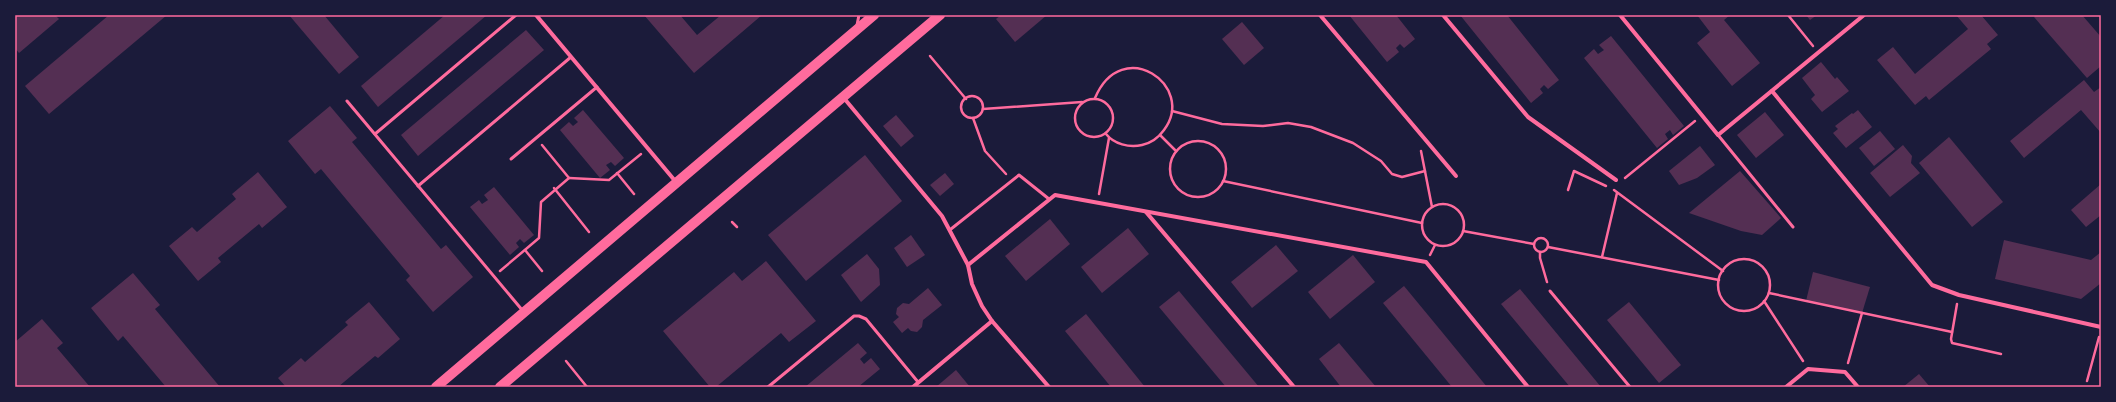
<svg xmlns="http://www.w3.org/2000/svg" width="2116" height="402" font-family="Merriweather,serif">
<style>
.building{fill:#542f53}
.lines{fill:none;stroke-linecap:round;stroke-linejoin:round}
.path{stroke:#ff6b9d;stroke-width:2.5}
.service{stroke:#ff6b9d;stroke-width:3}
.minor{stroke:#ff6b9d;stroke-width:4}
.primary{stroke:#ff6b9d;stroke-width:10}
.neatline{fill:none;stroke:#ff6b9d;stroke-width:1.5}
</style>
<rect width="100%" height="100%" fill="#1b1b3a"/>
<g class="building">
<polygon points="15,15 55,15 59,19 19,53 15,48"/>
<polygon points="109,15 167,15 49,114 25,86"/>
<polygon points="289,15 324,15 359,57 339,74"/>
<polygon points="445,15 487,15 378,107 361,86"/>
<polygon points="644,15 680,15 697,35 721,15 762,15 694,73"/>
<polygon points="1001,15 1047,15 1015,42 996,19"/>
<polygon points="1349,15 1396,15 1415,39 1404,48 1400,44 1396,48 1399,52 1387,62"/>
<polygon points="1460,15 1507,15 1559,80 1548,89 1544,85 1540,89 1543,93 1531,103"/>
<polygon points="1697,15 1730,15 1724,20 1760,63 1732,86 1697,43 1710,32"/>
<polygon points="1806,15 1817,15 1810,20"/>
<polygon points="1956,15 1981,15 1998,35 1987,44 1991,49 1929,100 1926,96 1915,105 1877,60 1893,47 1915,74 1968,29"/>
<polygon points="2036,15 2082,15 2101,37 2101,66 2087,78 2034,17"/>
<polygon points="1242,22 1264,48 1244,65 1222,39"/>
<polygon points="526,30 544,50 418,156 401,135"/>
<polygon points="1611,36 1684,126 1673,135 1670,130 1665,134 1668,139 1657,148 1584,58 1594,49 1598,54 1604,50 1599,45"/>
<polygon points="1821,62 1835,79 1837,77 1849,91 1822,112 1811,99 1815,95 1802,78"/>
<polygon points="2084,80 2094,92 2101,87 2101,133 2081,110 2024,158 2010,141"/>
<polygon points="330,106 357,138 352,142 441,249 446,245 473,277 433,312 406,280 410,276 321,169 315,174 288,141"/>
<polygon points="583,110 624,158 615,166 611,162 606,165 610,170 600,178 560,130 569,122 573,126 578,122 574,118"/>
<polygon points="1858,110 1872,127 1846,148 1833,133 1838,129 1835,126 1852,113 1853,114"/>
<polygon points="1765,112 1784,135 1756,158 1737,135"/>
<polygon points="896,115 914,136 901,147 883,126"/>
<polygon points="1880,131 1895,149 1874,166 1859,148"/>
<polygon points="1949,137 2003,202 1972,227 1919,163"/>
<polygon points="1903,145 1912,156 1911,163 1920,173 1890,197 1870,173"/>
<polygon points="1700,146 1715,165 1697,178 1679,185 1669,171"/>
<polygon points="865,155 902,201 806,281 768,235"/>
<polygon points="1740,171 1781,218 1762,235 1741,231 1689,213"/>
<polygon points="258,172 287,207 262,228 259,224 218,258 221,262 198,281 169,246 192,227 197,232 236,199 232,194"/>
<polygon points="945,173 954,184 940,196 930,185"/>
<polygon points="2101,184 2101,215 2086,227 2071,210"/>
<polygon points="494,187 534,235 524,243 520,239 516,243 519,247 510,255 470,207 479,200 482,204 488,200 484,195"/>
<polygon points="1050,219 1070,244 1026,281 1005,256"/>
<polygon points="1128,228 1149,254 1102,293 1081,267"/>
<polygon points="911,235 925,255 907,267 894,248"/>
<polygon points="2004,240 2091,260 2101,252 2101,283 2081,299 1995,279"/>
<polygon points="1276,245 1298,271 1252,308 1231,282"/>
<polygon points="867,254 879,269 880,285 861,302 841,275"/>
<polygon points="1353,255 1375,282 1330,319 1308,292"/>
<polygon points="766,261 816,321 789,342 781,333 716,387 710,387 663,331 734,272 742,281"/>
<polygon points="1813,272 1870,287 1862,313 1806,301"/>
<polygon points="133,273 160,305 155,309 220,387 166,387 123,336 118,341 91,308"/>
<polygon points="1404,286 1442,332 1487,387 1452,387 1383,303"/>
<polygon points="928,288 942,305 923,320 922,327 917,332 911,331 908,328 902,333 893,322 899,317 896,314 897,308 903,303 909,304"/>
<polygon points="1520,289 1601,387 1570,387 1501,304"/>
<polygon points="1179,291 1259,387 1226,387 1159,307"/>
<polygon points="369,302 400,339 378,358 375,356 338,387 286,387 278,378 301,358 305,362 348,325 345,322"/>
<polygon points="1629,302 1681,365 1659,383 1607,320"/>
<polygon points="1086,314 1145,387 1111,387 1065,331"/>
<polygon points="42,319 63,343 57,348 90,387 15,387 15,342"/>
<polygon points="858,343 867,353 860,359 864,364 871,358 880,369 858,387 805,387"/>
<polygon points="1339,343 1376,387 1341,387 1319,359"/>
<polygon points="956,370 970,387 936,387"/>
<polygon points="1919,374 1930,387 1903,387"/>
</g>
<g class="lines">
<g class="path">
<polyline points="1788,15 1813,46"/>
<polyline points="930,56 966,99"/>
<circle cx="972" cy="107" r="11"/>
<path d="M1095,98C1122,34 1197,86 1164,130C1159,137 1151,143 1142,145C1129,148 1114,144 1106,134"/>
<circle cx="1094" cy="118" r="19"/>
<polyline points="983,109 1082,102"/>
<polyline points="1172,111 1222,124 1263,126 1288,123 1311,127 1353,143 1381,161 1392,174 1402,177 1425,171"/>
<polyline points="973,118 985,151 1006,174"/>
<polyline points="1160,135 1176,151"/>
<circle cx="1198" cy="169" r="28"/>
<polyline points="1421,151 1432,207"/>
<polyline points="617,173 634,194"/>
<polyline points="569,178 609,180 641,154"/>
<polyline points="1625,178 1695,121"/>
<polyline points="1223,181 1422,223"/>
<polyline points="554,188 589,232"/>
<polyline points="1568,190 1574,171 1606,186"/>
<polyline points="1614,190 1723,271"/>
<polyline points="1099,194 1109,138"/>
<circle cx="1443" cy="225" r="21"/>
<polyline points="732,222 737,227"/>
<polyline points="1463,231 1534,244"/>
<circle cx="1541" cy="245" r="7"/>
<polyline points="1548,247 1719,280"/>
<polyline points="525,250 542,271"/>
<polyline points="1540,252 1540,258 1547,282"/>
<polyline points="1430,255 1435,245"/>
<polyline points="1602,257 1617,193"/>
<circle cx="1744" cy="285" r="26"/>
<polyline points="500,271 539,238 541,202 569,178 542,145"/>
<polyline points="1769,293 1952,332"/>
<polyline points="1764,301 1803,361"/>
<polyline points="1957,304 1951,339 1952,343 2001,354"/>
<polyline points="566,361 587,387"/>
<polyline points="1848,363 1862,313"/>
<polyline points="2087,381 2099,337"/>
</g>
<g class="service">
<polyline points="857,25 859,15"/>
<polyline points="347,101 523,311"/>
<polyline points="375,134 516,15"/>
<polyline points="1718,135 1793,227"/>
<polyline points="511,159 597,87"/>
<polyline points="418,186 571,57"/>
<polyline points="951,229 1019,175 1049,199"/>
<polyline points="1550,291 1630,387"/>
<polyline points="768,387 854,316 859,316 866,319 918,382"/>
</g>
<g class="minor">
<polyline points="536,15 676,182"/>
<polyline points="1320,15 1456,176"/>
<polyline points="1443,15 1528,117 1616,180"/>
<polyline points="1620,15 1718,135 1864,15"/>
<polyline points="1772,91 1932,285 1959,295 2101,327"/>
<polyline points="843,97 942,216 968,265 972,284 982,306 992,321 1049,387"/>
<polyline points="1146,212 1294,387"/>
<polyline points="968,265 1055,195 1426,262 1528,387"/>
<polyline points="913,387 992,321"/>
<polyline points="1786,387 1808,369 1845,372 1858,387"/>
</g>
<g class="primary">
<polyline points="436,387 874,15"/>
<polyline points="500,387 940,15"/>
</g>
</g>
<rect width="2116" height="402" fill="none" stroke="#1b1b3a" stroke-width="32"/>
<rect x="16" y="16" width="2084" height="370" class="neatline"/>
</svg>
